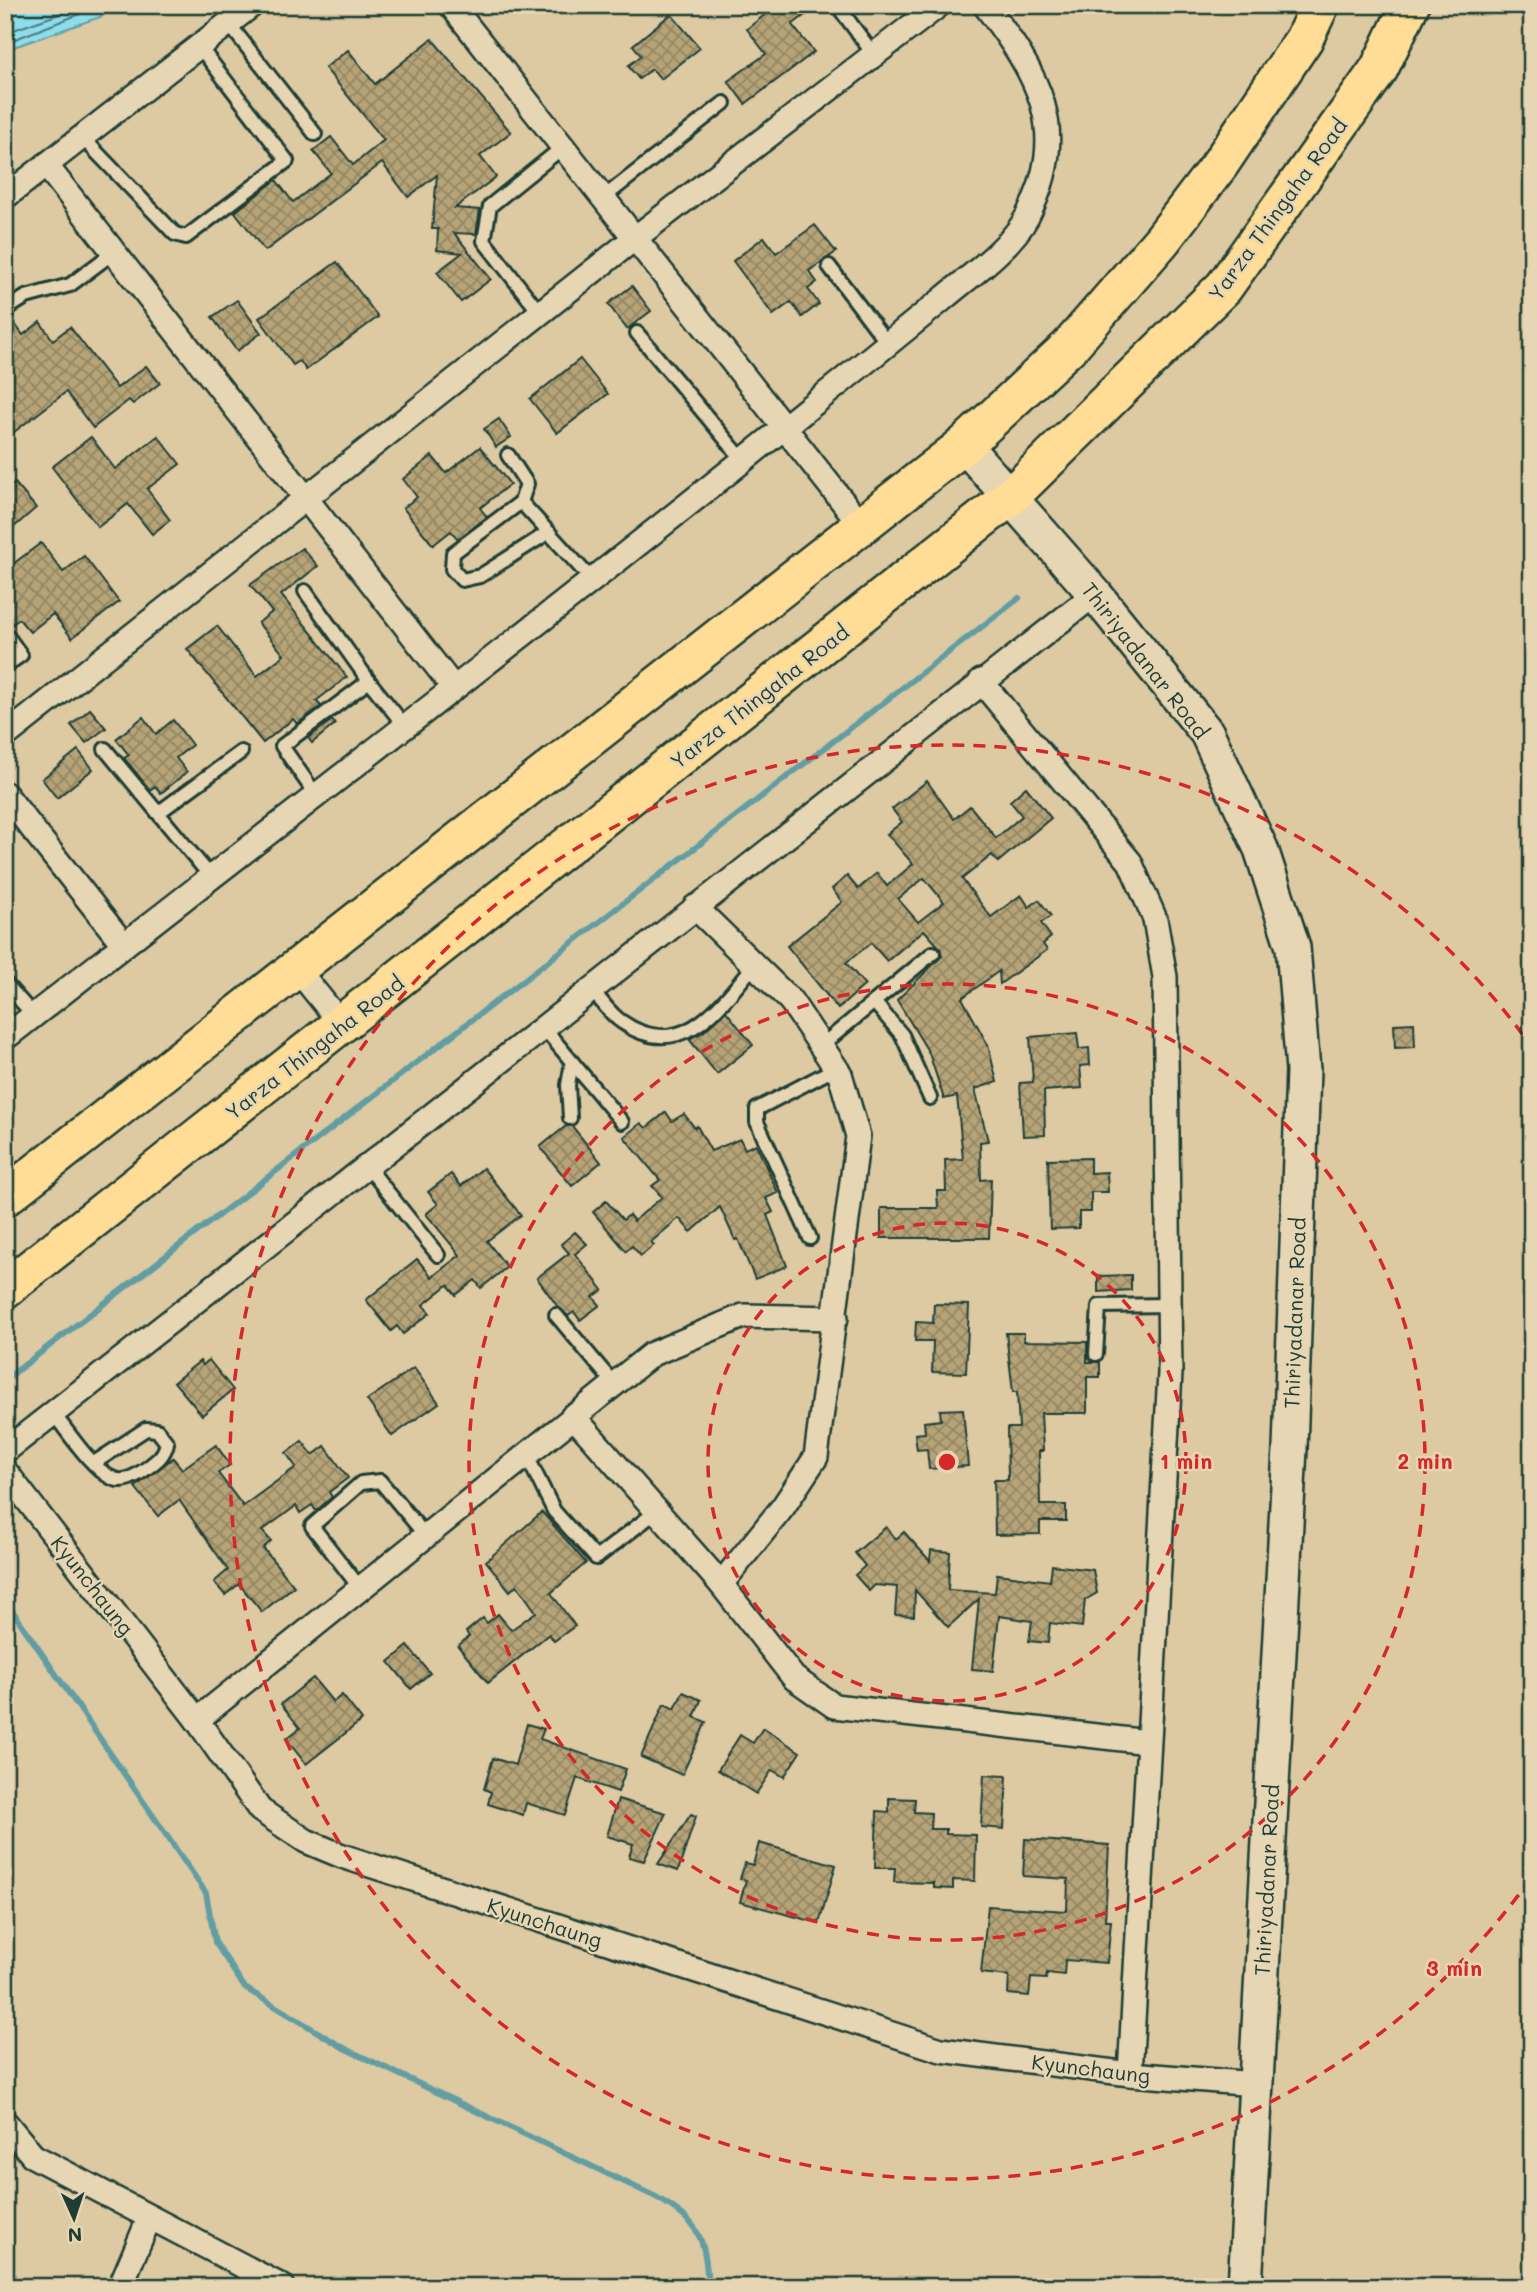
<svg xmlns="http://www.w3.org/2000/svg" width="1537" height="2292" font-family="Mali,sans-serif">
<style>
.water{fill:#8eddec;stroke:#629da2;stroke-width:2}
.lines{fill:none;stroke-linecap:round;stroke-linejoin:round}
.shore{stroke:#4b7d7e;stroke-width:2}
.stream{stroke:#629da2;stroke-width:6}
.building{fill:url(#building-cross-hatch);stroke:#1f3d34;stroke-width:2;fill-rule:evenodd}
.service-casing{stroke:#1f3d34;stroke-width:18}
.minor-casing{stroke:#1f3d34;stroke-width:28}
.secondary-casing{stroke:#1f3d34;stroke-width:38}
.primary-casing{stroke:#1f3d34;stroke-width:42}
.service{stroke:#e7d6b3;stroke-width:12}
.minor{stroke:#e7d6b3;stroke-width:23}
.secondary{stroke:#e7d6b3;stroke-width:33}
.primary{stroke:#ffdd96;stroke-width:37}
.ring{fill:none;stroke:#d62828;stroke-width:3.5;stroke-dasharray:12 9}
.labels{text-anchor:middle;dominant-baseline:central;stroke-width:5;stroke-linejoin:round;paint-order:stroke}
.street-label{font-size:21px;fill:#1f3d34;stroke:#e7d6b3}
.centre{fill:#d62828;stroke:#e7d6b3;stroke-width:3.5}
.ring-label{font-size:21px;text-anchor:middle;font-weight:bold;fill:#d62828;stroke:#e7d6b3;stroke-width:5;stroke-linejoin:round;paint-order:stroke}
</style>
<defs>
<pattern id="building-cross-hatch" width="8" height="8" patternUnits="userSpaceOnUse" patternTransform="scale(1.75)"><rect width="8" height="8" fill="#b6a478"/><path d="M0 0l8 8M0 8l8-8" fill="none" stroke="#938763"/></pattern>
</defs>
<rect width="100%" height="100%" fill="#ddcaa3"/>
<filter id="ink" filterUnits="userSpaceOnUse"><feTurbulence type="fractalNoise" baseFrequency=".0143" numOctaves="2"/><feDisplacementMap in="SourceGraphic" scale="14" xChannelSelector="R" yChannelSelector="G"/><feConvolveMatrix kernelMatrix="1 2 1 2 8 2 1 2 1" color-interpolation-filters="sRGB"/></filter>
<g filter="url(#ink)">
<polygon class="water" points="5,5 113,5 103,16 5,50"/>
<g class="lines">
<g class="shore">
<polyline points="5,33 85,5"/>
<polyline points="5,43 103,5"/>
</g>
<g class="stream">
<polyline points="5,1380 1019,598"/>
<path d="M5,1600L206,1893L215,1942L245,1988L344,2048L656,2197C700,2223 705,2236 708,2287"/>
</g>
</g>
<g class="building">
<polygon points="777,5 818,5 792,25 814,52 745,104 728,81 766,54 747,29"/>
<polygon points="671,14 700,48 661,79 652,69 639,79 628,66 641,56 633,45"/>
<polygon points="432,39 511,132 480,156 496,177 455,208 480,210 476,234 454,233 491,279 461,302 437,272 462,253 437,250 438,229 432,229 437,175 408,197 382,163 265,251 235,212 276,180 293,202 331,173 313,151 331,137 353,165 384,140 325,68 348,50 375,84"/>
<polygon points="815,225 836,252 809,271 817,282 808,289 819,304 802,317 791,302 773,315 733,261 764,237 776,253"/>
<polygon points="337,262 378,317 306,370 300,361 293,365 259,318"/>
<polygon points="632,286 651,311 627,329 608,304"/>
<polygon points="237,300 261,333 237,351 212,317"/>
<polygon points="10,317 23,335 40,322 53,340 70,327 117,388 146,366 160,383 133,404 129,400 93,428 66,392 5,439 5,319"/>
<polygon points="580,359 608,394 557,433 530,399"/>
<polygon points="499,419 511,437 496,447 484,429"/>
<polygon points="158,436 180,464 147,489 170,520 152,534 128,504 98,527 52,467 91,437 115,469"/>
<polygon points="480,447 510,484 480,508 487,517 458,539 451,531 433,545 403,508 417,497 403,479 432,456 446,473"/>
<polygon points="15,483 36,508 14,527 5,516 5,491"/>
<polygon points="41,543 63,572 84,556 119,602 72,638 53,614 30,632 19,619 10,626 5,624 5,570"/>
<polygon points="302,548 318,566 281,595 347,677 316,701 321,706 297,724 293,719 263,743 187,649 217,626 257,676 284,655 258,623 272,612 250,585"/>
<polygon points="90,709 106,728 86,743 71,725"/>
<polygon points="143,717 156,734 173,720 192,745 176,758 187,772 161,793 155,786 150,790 124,758 129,755 116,739"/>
<polygon points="332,720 335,724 312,743 308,738"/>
<polygon points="78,750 93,769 57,798 42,779"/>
<path d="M927,781L954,819L970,806L996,838L1022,816L1010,801L1026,787L1051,818L998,862L992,855L962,879L991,917L1021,895L1029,907L1039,900L1051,916L1041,923L1051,937L1043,944L1047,950L1000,984L999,971L962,998L988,1045L997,1082L975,1089L988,1141L980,1142L981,1180L991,1179L989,1238H881V1208H938L937,1191H946L945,1160L963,1159L957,1096L944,1099L929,1053L897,1000L942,956L940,948L924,930L887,961L871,943L846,963L865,985L838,1009L787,946L842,902L832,889L847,876L858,889L877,873L887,886L913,864L887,834L902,822L892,809ZM924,878L944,902L918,922L898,899Z"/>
<polygon points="726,1011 753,1045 717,1074 689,1039 703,1032"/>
<polygon points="1414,1023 1415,1047 1395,1048 1394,1024"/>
<polygon points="1077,1033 1079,1049 1089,1048 1090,1065 1080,1066 1082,1088 1044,1091 1045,1135 1023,1136 1020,1083 1033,1082 1030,1037"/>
<polygon points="666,1112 672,1121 684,1114 695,1128 697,1126 711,1151 740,1139 745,1149 756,1144 778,1193 766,1198 773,1212 767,1215 787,1266 755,1279 738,1239 735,1240 720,1207 691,1232 679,1218 651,1242 654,1245 641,1256 632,1246 626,1251 593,1212 606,1201 623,1220 629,1215 634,1221 662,1197 652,1186 660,1180 624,1137 641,1123 646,1128"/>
<polygon points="566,1126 572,1126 601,1162 572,1186 540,1147"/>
<polygon points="1090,1158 1090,1173 1107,1172 1108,1192 1091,1192 1091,1212 1079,1212 1079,1228 1050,1229 1048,1159"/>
<polygon points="483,1168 521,1215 487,1241 507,1267 481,1288 475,1280 456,1295 448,1285 423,1305 430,1313 403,1334 397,1326 391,1331 366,1300 417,1259 432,1277 460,1255 426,1214 438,1204 428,1192 451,1174 461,1186"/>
<polygon points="575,1232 587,1244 575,1254 603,1290 593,1297 600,1305 580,1320 574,1312 568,1316 558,1307 537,1278 569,1253 561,1244"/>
<polygon points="1131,1275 1131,1290 1098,1292 1098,1276"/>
<polygon points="934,1304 969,1305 966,1373 932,1372 933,1341 915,1341 916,1322 933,1323"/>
<polygon points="1006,1333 1024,1333 1024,1341 1087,1342 1087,1362 1100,1362 1100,1377 1087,1377 1087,1413 1041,1413 1043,1451 1039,1451 1040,1505 1066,1505 1066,1521 1040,1521 1040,1534 995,1535 994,1480 1008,1480 1007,1428 1019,1428 1017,1392 1013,1392"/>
<polygon points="209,1360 233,1390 202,1415 174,1382 200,1361 203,1365"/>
<polygon points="414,1368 439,1403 392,1436 367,1400"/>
<polygon points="963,1409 968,1466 929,1469 927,1449 917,1450 915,1434 925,1433 924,1422 941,1420 940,1410"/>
<polygon points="302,1441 313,1455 325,1446 348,1478 329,1492 332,1497 316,1511 312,1505 300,1513 296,1506 262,1531 271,1541 263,1548 294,1586 262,1612 239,1584 225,1595 214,1582 228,1570 179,1500 158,1516 135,1487 173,1458 182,1469 216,1445 230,1465 218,1473 243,1506 296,1467 286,1453"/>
<polygon points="542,1512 586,1563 551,1593 575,1626 554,1641 549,1634 488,1683 458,1646 469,1636 466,1632 483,1618 487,1623 498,1614 511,1630 536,1612 517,1585 510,1591 486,1561"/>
<polygon points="886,1527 896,1539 904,1532 930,1561 931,1550 950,1552 948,1590 995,1593 997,1574 1050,1581 1052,1565 1093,1570 1097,1593 1085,1600 1082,1627 1050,1623 1048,1643 1029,1641 1032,1621 999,1616 993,1671 972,1669 979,1599 948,1627 915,1590 914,1616 895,1615 897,1587 875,1585 869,1591 855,1575 865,1566 855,1553"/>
<polygon points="408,1646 430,1673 411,1689 389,1662"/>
<polygon points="313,1678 333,1702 342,1695 362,1720 306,1764 286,1739 300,1728 281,1704"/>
<polygon points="683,1692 701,1700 694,1717 706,1722 682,1775 641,1757 664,1704 675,1709"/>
<polygon points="527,1724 544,1729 540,1739 626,1769 618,1792 577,1778 565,1815 526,1803 523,1815 488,1804 491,1792 484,1789 493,1758 515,1765"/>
<polygon points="763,1728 800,1752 784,1777 772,1770 756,1794 718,1770 740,1735 753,1743"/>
<polygon points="984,1775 1007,1776 1004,1829 981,1827"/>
<polygon points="889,1798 915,1799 914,1812 931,1813 930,1829 946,1829 946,1834 976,1835 975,1881 953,1880 953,1889 934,1888 934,1883 894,1882 895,1868 875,1868 877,1811 889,1812"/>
<polygon points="618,1799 666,1813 644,1861 629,1857 633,1844 607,1836"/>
<polygon points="691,1814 696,1816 678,1871 658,1864"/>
<polygon points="1025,1839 1109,1845 1105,1921 1111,1921 1107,1963 1065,1960 1064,1975 1047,1973 1046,1979 1031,1978 1029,1996 1008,1994 1009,1976 981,1973 988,1906 1067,1911 1068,1879 1023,1876"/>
<polygon points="759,1843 836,1865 819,1923 740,1902 746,1880 740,1879 745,1863 753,1865"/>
</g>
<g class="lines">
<g class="service-casing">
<g id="service">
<polyline points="837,5 874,55"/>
<polyline points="229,24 315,134"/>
<polyline points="82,137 175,234 186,237 287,161 199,46"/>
<polyline points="603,198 724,103"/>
<polyline points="829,266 888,344"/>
<polyline points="5,310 26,297 70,285 114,252"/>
<polyline points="540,313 484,241 490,206 563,147"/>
<polyline points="637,333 743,460"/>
<polyline points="508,455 527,484 521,502 591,579"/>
<polyline points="521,502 453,553 452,569 462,580 480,576 549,532"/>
<polyline points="305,591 369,681"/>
<polyline points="5,633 21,655 5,666"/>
<polyline points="105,749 211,877"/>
<polyline points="316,795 282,746 369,681 404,725"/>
<polyline points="158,813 241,752"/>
<polyline points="5,983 34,1016"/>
<path d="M596,995C604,1004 612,1016 622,1022C681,1063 720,1007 754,965"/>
<polyline points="874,1002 902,1035 930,1098"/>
<polyline points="543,1027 622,1122"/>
<polyline points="821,1046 933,953"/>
<polyline points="570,1118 568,1085 572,1062"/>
<polyline points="367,1166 438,1255"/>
<polyline points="810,1238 757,1122 757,1109 836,1068"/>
<polyline points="556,1315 614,1384"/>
<polyline points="1096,1354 1099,1306 1170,1305"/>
<path d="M53,1413C67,1430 97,1477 118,1480C126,1481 137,1475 143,1471C155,1462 164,1457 167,1443L157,1430L146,1429L94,1463"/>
<polyline points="526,1454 554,1511 596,1558 657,1511"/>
<polyline points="360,1588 312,1526 361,1483 380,1481 425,1535"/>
</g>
</g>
<g class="minor-casing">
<g id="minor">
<polyline points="451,5 862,526"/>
<polyline points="46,165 453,687"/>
<polyline points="5,197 252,5"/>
<polyline points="981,681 1130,862 1155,919 1165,977 1170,1373 1130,2074"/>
<polyline points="5,736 635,238 939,5"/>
<polyline points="5,794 124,945"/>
<polyline points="695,907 791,1001 840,1074 858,1136 816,1457 783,1507 721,1584"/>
<polyline points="297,969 342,1025"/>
<path d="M5,1038C274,827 546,620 812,405C856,370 900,334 944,298C970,276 1011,247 1027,217C1072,130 1038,75 985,5"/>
<polyline points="573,1416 721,1584 794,1678 834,1706 1148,1742"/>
<polyline points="5,1451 1095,594"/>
<polyline points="5,1471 197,1720 260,1810 306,1841 342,1856 941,2050 1130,2074 1255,2084"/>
<polyline points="197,1720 652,1354 743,1316 836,1318"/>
<polyline points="5,2122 33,2156 283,2287"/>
<polyline points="120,2287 149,2219"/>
</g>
</g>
<g class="secondary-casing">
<polyline id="secondary" points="964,445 1095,594 1207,733 1261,849 1293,947 1303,1070 1290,1449 1245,2287"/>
</g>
<g class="primary-casing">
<g id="primary">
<polyline points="5,1197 964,445 1070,346 1162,240 1220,164 1304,39 1320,5"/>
<polyline points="5,1289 1010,497 1224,287 1379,69 1410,5"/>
</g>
</g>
<use href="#service" class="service"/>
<use href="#minor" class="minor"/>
<use href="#secondary" class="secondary"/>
<use href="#primary" class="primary"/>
</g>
</g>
<g class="ring">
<circle cx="947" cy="1462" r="239"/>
<circle cx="947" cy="1462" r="478"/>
<path d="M1531 1878A717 717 0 1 1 1531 1046"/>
</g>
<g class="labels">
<g class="street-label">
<text transform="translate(1277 209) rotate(-54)">Yarza Thingaha Road</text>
<text transform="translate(1146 660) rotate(52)">Thiriyadanar Road</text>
<text transform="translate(759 696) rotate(-38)">Yarza Thingaha Road</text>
<text transform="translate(314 1047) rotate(-38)">Yarza Thingaha Road</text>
<text transform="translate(1294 1313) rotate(-88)">Thiriyadanar Road</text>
<text transform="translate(93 1585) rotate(52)">Kyunchaung</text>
<text transform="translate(1266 1880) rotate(-87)">Thiriyadanar Road</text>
<text transform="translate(545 1922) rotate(18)">Kyunchaung</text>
<text transform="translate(1091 2068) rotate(7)">Kyunchaung</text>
</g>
</g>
<circle cx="947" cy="1462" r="10" class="centre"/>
<g class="ring-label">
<text x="1186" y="1469">1 min</text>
<text x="1425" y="1469">2 min</text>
<text x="1454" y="1976">3 min</text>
</g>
<rect width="1537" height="2292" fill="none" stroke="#e7d6b3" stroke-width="28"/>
<rect x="14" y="14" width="1509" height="2264" fill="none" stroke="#1f3d34" stroke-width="2.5" filter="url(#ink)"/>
<g transform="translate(74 2218) rotate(177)" stroke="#e7d6b3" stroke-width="5" paint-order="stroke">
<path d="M0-5L12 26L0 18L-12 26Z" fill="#1f3d34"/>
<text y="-10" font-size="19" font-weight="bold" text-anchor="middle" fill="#1f3d34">N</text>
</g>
</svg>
